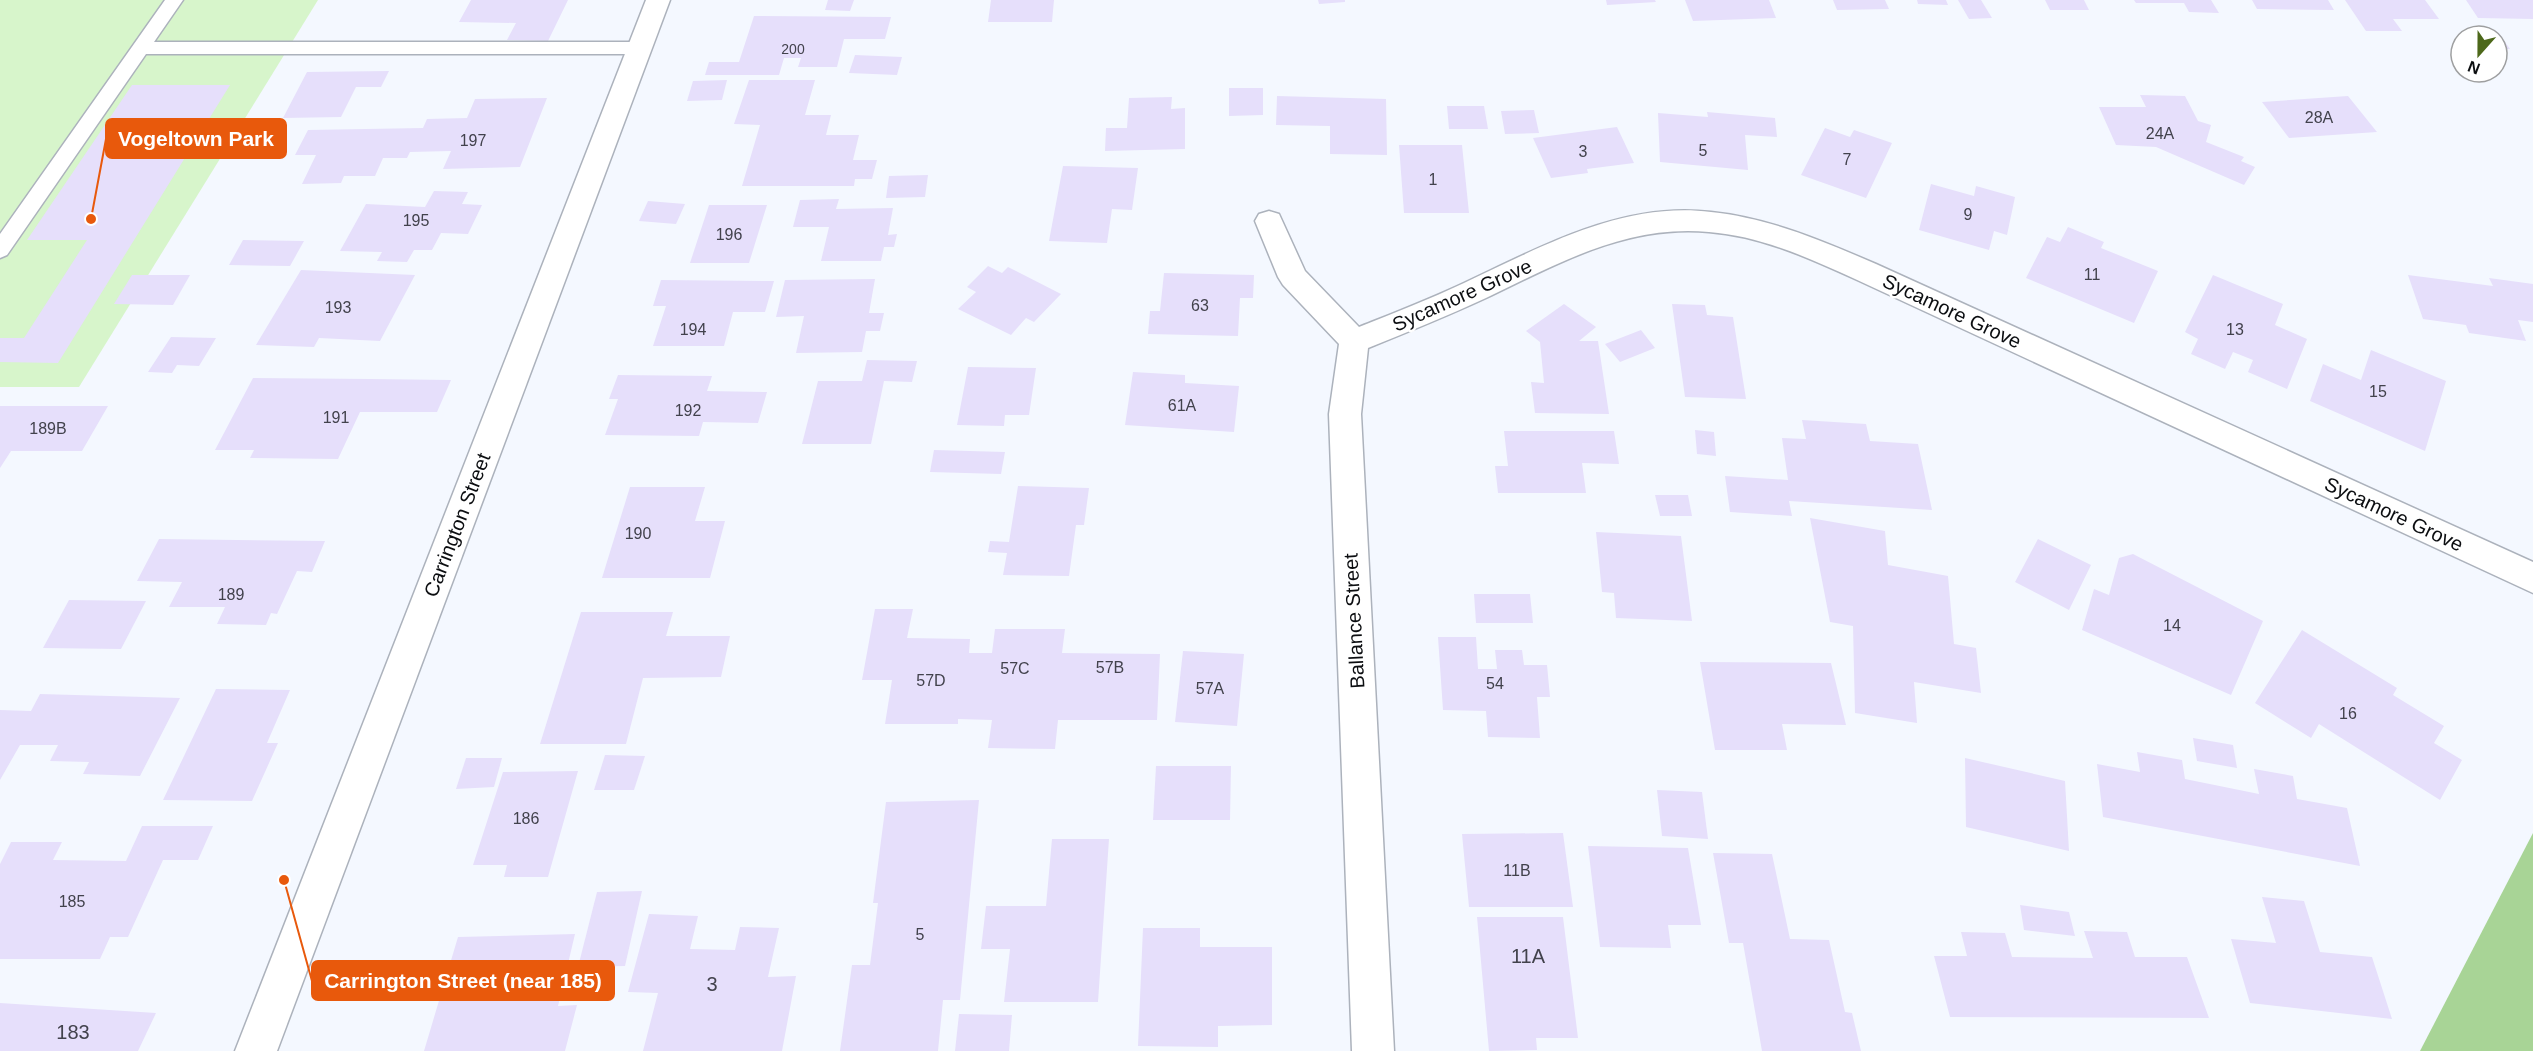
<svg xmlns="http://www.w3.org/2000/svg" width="2533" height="1051" font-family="Helvetica,sans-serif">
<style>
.green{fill:#d7f5cb}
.forest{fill:#a8d496}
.building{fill:#e6dffb}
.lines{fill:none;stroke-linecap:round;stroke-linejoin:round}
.service-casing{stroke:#acb2bc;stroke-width:3}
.minor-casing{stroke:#acb2bc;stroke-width:3}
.secondary-casing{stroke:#acb2bc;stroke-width:3}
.service{fill:#fff;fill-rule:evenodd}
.minor{fill:#fff;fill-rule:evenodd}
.secondary{fill:#fff;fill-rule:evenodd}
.labels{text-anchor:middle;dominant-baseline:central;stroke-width:5;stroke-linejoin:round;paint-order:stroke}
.far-number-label{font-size:14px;fill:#42424c}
.number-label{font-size:16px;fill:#42424c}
.street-label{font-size:20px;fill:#0c0e11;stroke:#fff}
.near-number-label{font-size:20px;fill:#42424c}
.leader{fill:none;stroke:#e8590c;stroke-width:2}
.callout-dot{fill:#e8590c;stroke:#fff;stroke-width:2}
.callout{fill:#e8590c;stroke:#e8590c;stroke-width:2}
.callout-label{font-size:21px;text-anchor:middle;font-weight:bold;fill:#fff}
</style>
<rect width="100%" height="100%" fill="#f4f8ff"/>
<polygon class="green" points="0,0 318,0 79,387 0,387"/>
<polygon class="forest" points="2533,833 2533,1051 2420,1051"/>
<g class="building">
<polygon points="471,0 568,0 548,41 507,40 516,23 459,22"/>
<polygon points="828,0 854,0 850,11 825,10"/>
<polygon points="991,0 1054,0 1052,22 988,22"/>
<polygon points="1318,0 1345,0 1345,2 1319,4"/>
<polygon points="1606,0 1655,0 1656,2 1607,5"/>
<polygon points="1685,0 1769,0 1776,18 1693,21"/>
<polygon points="1833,0 1885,0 1889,9 1837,10"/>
<polygon points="1917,0 1946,0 1948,5 1918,4"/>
<polygon points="1958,0 1981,0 1992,18 1969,19"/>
<polygon points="2045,0 2084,0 2089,10 2050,10"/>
<polygon points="2134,0 2211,0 2219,13 2189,12 2184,3 2136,3"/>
<polygon points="2252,0 2328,0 2334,10 2257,9"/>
<polygon points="2345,0 2425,0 2439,19 2393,19 2402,31 2366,31"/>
<polygon points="2466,0 2533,0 2533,19 2478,18"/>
<polygon points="754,16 891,17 885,39 844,39 837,67 798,67 801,58 784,58 779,75 705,75 709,62 739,62"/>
<polygon points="2497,35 2500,35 2510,49 2497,49"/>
<polygon points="855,55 902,57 897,75 849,73"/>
<polygon points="389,71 381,87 356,87 341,117 283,118 307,72"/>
<polygon points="727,80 722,100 687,101 693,81"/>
<polygon points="749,80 815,80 805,115 831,115 826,135 859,135 853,160 877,160 872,179 855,179 854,186 742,186 760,125 734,124"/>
<polygon points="132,85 230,85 58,363 0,362 0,338 24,338 87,240 27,240"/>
<polygon points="1229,88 1263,88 1263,115 1229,116"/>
<polygon points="2140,95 2185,96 2198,121 2211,125 2206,142 2244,157 2241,161 2255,167 2244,185 2156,147 2116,145 2099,107 2146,107"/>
<polygon points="1277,96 1386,99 1387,155 1330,154 1330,126 1276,125"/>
<polygon points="2348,96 2377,132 2289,138 2262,102"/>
<polygon points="1172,97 1171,109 1185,108 1185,149 1105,151 1106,128 1127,128 1129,98"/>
<polygon points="547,98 520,167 443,169 451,151 410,152 407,158 383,158 375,176 344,176 341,183 302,184 316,155 295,155 308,130 423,128 427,119 467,118 475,99"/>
<polygon points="1447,106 1484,106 1488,129 1449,129"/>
<polygon points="1534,110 1539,133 1505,134 1501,111"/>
<polygon points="1707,112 1775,118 1777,137 1745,135 1748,170 1660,162 1658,113 1708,117"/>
<polygon points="1617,127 1634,163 1587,169 1588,173 1551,178 1533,138"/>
<polygon points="1825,128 1850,137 1854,130 1892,143 1866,198 1801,175"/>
<polygon points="1399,145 1462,145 1469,213 1404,213"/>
<polygon points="1063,166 1138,168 1132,210 1112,209 1107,243 1049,241"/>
<polygon points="928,175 925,197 886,198 889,176"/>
<polygon points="1931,184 1974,196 1976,186 2015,197 2007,235 1994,231 1989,250 1919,230"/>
<polygon points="434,191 468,192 462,204 482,205 468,234 441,233 432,250 414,250 407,262 377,261 382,252 340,251 366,204 425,207"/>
<polygon points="839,199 836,209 893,208 888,235 897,234 894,247 884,247 881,261 821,261 829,227 793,227 800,200"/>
<polygon points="648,201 685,204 676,224 639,221"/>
<polygon points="709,205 767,205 749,263 690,263"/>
<polygon points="2068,227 2104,242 2101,248 2158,271 2134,323 2026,278 2047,237 2060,242"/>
<polygon points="243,240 304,241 290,266 229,265"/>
<polygon points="988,266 1002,273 1008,267 1061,294 1034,322 1026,318 1011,335 958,309 976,292 967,287"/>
<polygon points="301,270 415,275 380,341 319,338 314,347 256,345"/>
<polygon points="1164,273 1254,275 1253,298 1240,298 1238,336 1148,334 1150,311 1160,311"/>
<polygon points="132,275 190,275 173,305 114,304"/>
<polygon points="2213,275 2283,304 2275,325 2307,339 2287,389 2248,372 2253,360 2233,352 2225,369 2191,354 2198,339 2185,332"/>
<polygon points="2408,275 2493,286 2489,278 2533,284 2533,322 2518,320 2526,341 2469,333 2466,325 2423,319"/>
<polygon points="875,279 869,313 884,313 880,331 866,331 862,352 796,353 804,316 776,317 785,280"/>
<polygon points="661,280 774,281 765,312 733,312 724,346 653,346 666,306 653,306"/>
<polygon points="1564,304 1596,327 1579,341 1598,341 1609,414 1535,413 1531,382 1544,383 1540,342 1526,331"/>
<polygon points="1672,304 1705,305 1707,315 1733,317 1746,399 1685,397"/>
<polygon points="1641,330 1655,348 1620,362 1605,344"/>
<polygon points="171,337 216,338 199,366 177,365 172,373 148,372"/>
<polygon points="2371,350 2446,381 2425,451 2310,401 2323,364 2361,380"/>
<polygon points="867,360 917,361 912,382 884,381 871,444 802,444 818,381 862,381"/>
<polygon points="968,367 1036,368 1029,415 1005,415 1004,426 957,425"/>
<polygon points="1133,372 1185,375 1185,383 1239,386 1234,432 1125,425"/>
<polygon points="618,375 712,376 707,391 767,392 758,423 703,422 699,436 605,435 618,399 609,399"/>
<polygon points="253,378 370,379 451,380 437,412 360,412 338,459 250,458 254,450 215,450"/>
<polygon points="0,406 108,406 82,451 11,451 0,468"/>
<polygon points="1802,420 1866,424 1870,441 1918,444 1932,510 1789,501 1792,516 1730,512 1725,476 1788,480 1782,438 1806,439"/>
<polygon points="1695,430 1714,432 1716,456 1697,454"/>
<polygon points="1504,431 1614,431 1619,464 1582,463 1586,493 1498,493 1495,466 1508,466"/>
<polygon points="934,450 1005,452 1001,474 930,472"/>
<polygon points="1018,486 1089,488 1084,525 1076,525 1069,576 1003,575 1007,553 988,552 990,541 1009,542"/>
<polygon points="630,487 705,487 695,521 725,521 710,578 602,578"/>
<polygon points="1655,495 1688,495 1692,516 1660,516"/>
<polygon points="1810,518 1885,531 1888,565 1948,576 1954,644 1976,648 1981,693 1914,682 1917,723 1855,713 1853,626 1830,622"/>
<polygon points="1596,532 1681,536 1692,621 1616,618 1614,593 1602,592"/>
<polygon points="159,539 325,541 312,572 297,571 277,614 271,613 266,625 217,624 225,607 169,607 182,582 137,581"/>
<polygon points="2038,539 2091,565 2069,610 2015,582"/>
<polygon points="2133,554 2263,621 2231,695 2082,630 2094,589 2109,595 2119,558"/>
<polygon points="1474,594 1530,594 1533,623 1476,623"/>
<polygon points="69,600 146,601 121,649 43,648"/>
<polygon points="875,609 913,609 907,638 970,639 969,653 992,653 995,629 1065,629 1062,653 1160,654 1157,720 1058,720 1055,749 988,748 992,720 958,719 958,724 885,724 892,680 862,680"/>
<polygon points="581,612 673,612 666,636 730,636 721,677 643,678 626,744 540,744"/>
<polygon points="2302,630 2397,688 2393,695 2444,726 2434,743 2462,760 2440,800 2319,724 2311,738 2255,703"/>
<polygon points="1438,637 1476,637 1478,669 1497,669 1495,650 1522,650 1524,665 1547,665 1550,697 1537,697 1540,738 1488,737 1486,711 1443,710"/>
<polygon points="1183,651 1244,654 1237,726 1175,722"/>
<polygon points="1700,662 1831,663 1846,725 1782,724 1787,750 1715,750"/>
<polygon points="216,689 290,690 267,743 278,743 252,801 163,800"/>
<polygon points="40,694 180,698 140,776 83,774 89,762 50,761 58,745 20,745 0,780 0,710 31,711"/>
<polygon points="2193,738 2233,745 2237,768 2197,761"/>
<polygon points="2137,752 2182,760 2185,779 2259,794 2254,769 2293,776 2297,799 2347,808 2360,866 2103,817 2097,764 2140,772"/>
<polygon points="605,755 645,756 634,790 594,790"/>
<polygon points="466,758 502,758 494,787 456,789"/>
<polygon points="1965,758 2065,781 2069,851 1966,827"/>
<polygon points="1156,766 1231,766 1230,820 1153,820"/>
<polygon points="578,771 548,877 504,877 507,865 473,865 503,772"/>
<polygon points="1657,790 1702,792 1708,839 1662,836"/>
<polygon points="979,800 960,1000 943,1000 938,1051 840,1051 852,965 870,965 878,903 873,903 886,802"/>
<polygon points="142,826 213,826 198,860 163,860 128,937 110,937 100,959 0,959 0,864 11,842 62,842 53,860 126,861"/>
<polygon points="1563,833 1573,907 1469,907 1462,834"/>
<polygon points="1052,839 1109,839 1098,1002 1004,1002 1010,949 981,949 986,906 1046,906"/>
<polygon points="1588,846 1688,848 1701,925 1668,925 1671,948 1600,947"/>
<polygon points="1713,853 1772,854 1790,939 1829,940 1845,1012 1852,1013 1861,1051 1762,1051 1743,943 1729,943"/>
<polygon points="642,891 625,966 578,967 597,892"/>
<polygon points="2262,897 2304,901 2320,952 2372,957 2392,1019 2250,1003 2231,939 2276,943"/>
<polygon points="2020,905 2069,912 2075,936 2024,930"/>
<polygon points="649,914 698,916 690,949 735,950 740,927 779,928 768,977 796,976 782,1051 643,1051 658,993 628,992"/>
<polygon points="1477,917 1563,917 1578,1038 1536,1038 1537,1050 1489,1051"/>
<polygon points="1143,928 1200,928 1200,947 1272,947 1272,1025 1218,1026 1218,1047 1138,1046"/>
<polygon points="2084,931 2127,932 2135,957 2187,957 2209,1018 1950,1017 1934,956 1967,956 1961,932 2005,933 2012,957 2093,958"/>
<polygon points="575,934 558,1006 577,1005 565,1051 424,1051 458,937"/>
<polygon points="0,1003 156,1013 138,1051 0,1051"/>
<polygon points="959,1014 1012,1015 1009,1051 955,1051"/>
</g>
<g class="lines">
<g class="service-casing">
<polygon id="service" points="165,0 183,0 154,42 640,42 647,44 649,48 647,52 640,54 146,54 7,255 0,258 0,234"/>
</g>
<g class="minor-casing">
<path id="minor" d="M1269,211L1279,214L1305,271L1359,327C1394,313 1430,299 1464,283C1541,247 1623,201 1711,212C1769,218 1823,241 1876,264L2533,562V593L1855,279C1809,258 1761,236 1709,232C1627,224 1557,264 1486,298C1447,316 1408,332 1368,348L1361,414L1394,1051H1352L1329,414L1339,344L1283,285L1278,277L1255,221L1259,214Z"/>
</g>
<g class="secondary-casing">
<polygon id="secondary" points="646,0 670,0 277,1051 235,1051"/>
</g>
<use href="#service" class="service"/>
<use href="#minor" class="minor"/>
<use href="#secondary" class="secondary"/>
</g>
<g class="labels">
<g class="far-number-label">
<text x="793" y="49">200</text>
</g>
<g class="number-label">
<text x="2319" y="117">28A</text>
<text x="2160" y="133">24A</text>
<text x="473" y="140">197</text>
<text x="1703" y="150">5</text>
<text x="1583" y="151">3</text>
<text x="1847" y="159">7</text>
<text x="1433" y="179">1</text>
<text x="1968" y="214">9</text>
<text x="416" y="220">195</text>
<text x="729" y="234">196</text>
<text x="2092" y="274">11</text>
<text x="1200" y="305">63</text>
<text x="338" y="307">193</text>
<text x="693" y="329">194</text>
<text x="2235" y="329">13</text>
<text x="2378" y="391">15</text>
<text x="1182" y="405">61A</text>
<text x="688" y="410">192</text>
<text x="336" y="417">191</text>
<text x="48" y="428">189B</text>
<text x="638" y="533">190</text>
<text x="231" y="594">189</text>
<text x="2172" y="625">14</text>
<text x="1110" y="667">57B</text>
<text x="1015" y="668">57C</text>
<text x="931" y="680">57D</text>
<text x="1495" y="683">54</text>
<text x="1210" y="688">57A</text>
<text x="2348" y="713">16</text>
<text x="526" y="818">186</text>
<text x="1517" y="870">11B</text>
<text x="72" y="901">185</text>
<text x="920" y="934">5</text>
</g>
<g class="street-label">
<text transform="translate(1462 295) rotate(-24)">Sycamore Grove</text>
<text transform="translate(1952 311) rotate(25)">Sycamore Grove</text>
<text transform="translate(2394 514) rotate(25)">Sycamore Grove</text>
<text transform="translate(457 525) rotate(-69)">Carrington Street</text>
<text transform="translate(1354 621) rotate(-93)">Ballance Street</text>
</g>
<g class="near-number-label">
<text x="1528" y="956">11A</text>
<text x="712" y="984">3</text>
<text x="73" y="1032">183</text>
</g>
</g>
<path class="leader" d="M91 219L106 139M284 880L312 981"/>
<g class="callout-dot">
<circle cx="91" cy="219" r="6"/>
<circle cx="284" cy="880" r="6"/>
</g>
<g class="callout">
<rect x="106" y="119" width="180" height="39" rx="6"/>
<rect x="312" y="961" width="302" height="39" rx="6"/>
</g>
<g class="callout-label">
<text x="196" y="146">Vogeltown Park</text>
<text x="463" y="988">Carrington Street (near 185)</text>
</g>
<g transform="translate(2479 54) rotate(201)"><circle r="28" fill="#ffffff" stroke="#9e9fa0" stroke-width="1.5"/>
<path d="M0-4.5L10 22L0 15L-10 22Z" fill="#4d681a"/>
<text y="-9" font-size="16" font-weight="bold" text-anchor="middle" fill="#0c0e11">N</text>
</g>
</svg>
